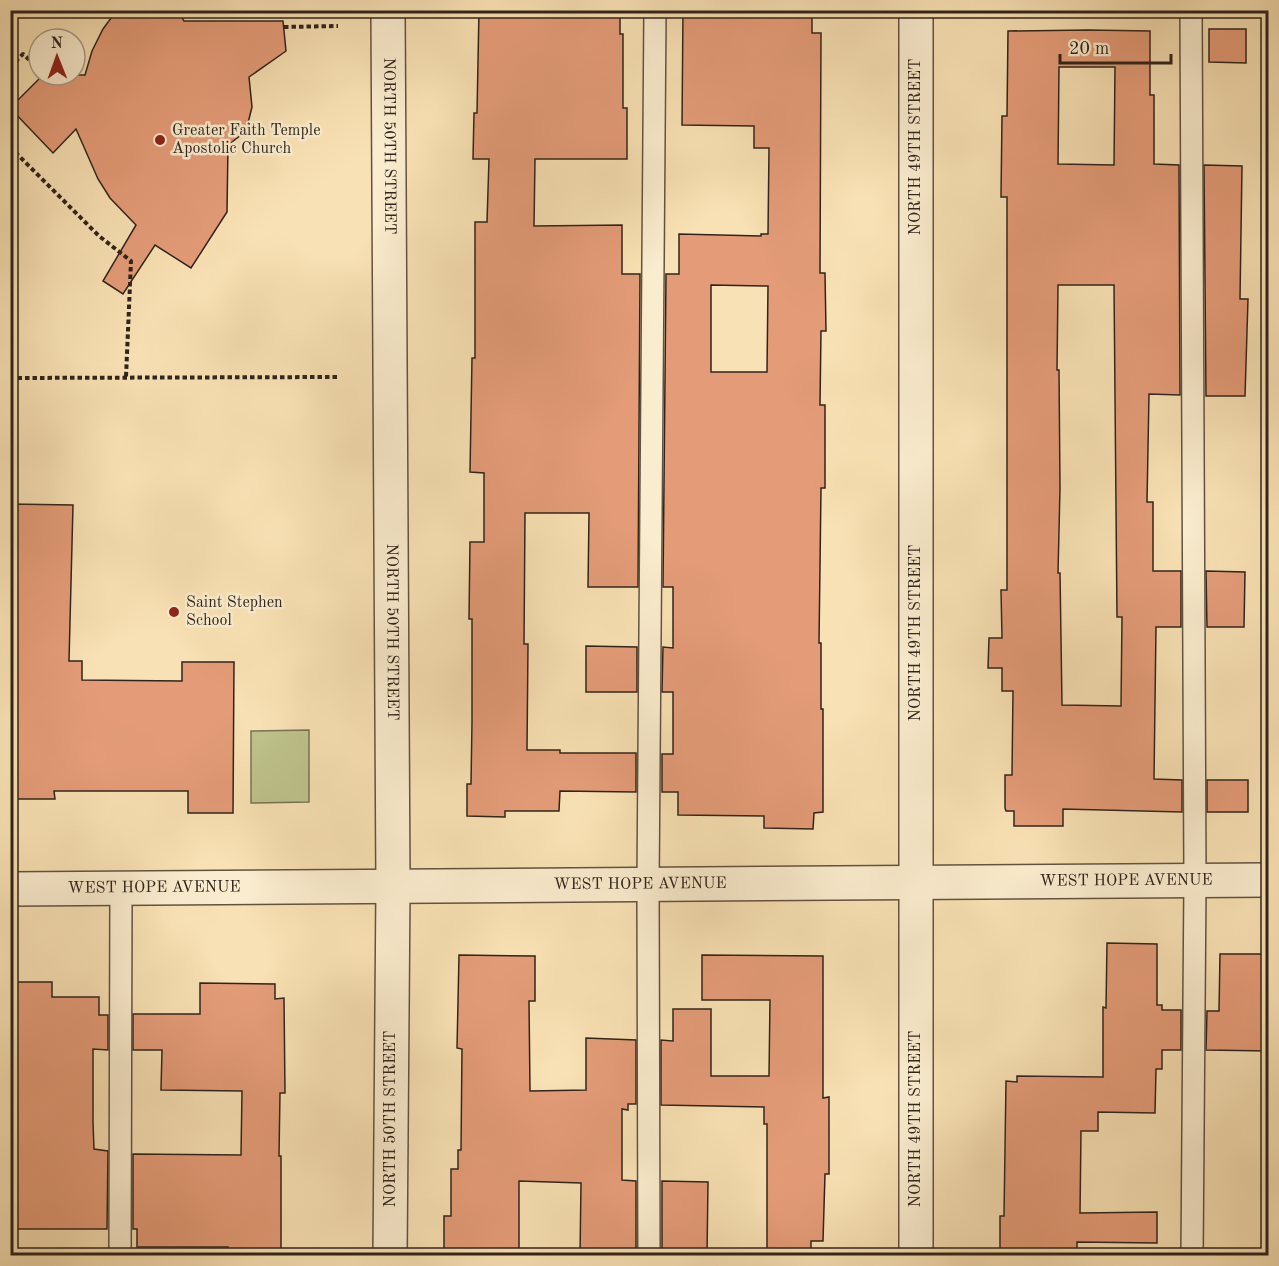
<svg xmlns="http://www.w3.org/2000/svg" width="1279" height="1266" font-family="'Old Standard TT',serif">
<style>
.green{fill:#bec38c;stroke:#767454;stroke-width:1.5}
.building{fill:#e49c78;stroke:#2f241b;stroke-width:1.5;fill-rule:evenodd}
.lines{fill:none;stroke-linecap:round;stroke-linejoin:round}
.service-casing{stroke:#615341;stroke-width:24}
.minor-casing{stroke:#615341;stroke-width:36}
.path{stroke:#2f241b;stroke-width:4;stroke-dasharray:4.5 3;stroke-linecap:butt}
.service{stroke:#faecce;stroke-width:21}
.minor{stroke:#faecce;stroke-width:33}
.poi-dot{fill:#8f2418;stroke:#faecce;stroke-width:2}
.labels{text-anchor:middle;dominant-baseline:central;stroke-width:5;stroke-linejoin:round;paint-order:stroke}
.poi-label{font-size:16px;fill:#2f241b;stroke:#faecce;text-anchor:start}
.street-label{font-size:16px;fill:#2f241b;stroke:#faecce}
</style>
<rect width="100%" height="100%" fill="#f8e1b4"/>
<filter id="stains"><feTurbulence type="fractalNoise" baseFrequency=".00333" numOctaves="4"/><feColorMatrix values="0 0 0 0 .2 0 0 0 0 .09 0 0 0 0 .02 0 0 0 .5 -.17"/></filter>
<radialGradient id="worn" r=".72"><stop offset=".6" stop-color="#630" stop-opacity="0"/><stop offset="1" stop-color="#630" stop-opacity=".3"/></radialGradient>
<polygon class="green" points="309,730 309,802 251,803 251,731"/>
<g class="building">
<polygon points="117,10 178,10 184,21 283,21 286,51 249,77 252,107 248,123 241,135 228,145 227,212 191,268 155,245 123,294 103,281 136,225 110,198 98,179 76,129 53,153 10,108 43,75 85,75 92,51 103,29"/>
<polygon points="479,10 620,10 620,34 623,34 623,108 627,108 627,159 535,159 534,226 622,225 622,274 640,274 638,587 588,587 589,513 525,513 524,644 528,644 527,750 560,750 560,753 636,753 636,792 560,791 559,811 505,811 505,817 467,816 467,784 471,784 472,722 472,619 469,619 470,542 484,542 484,473 470,472 472,358 475,358 475,222 487,222 489,159 473,159 474,113 477,113"/>
<path d="M683,10H812V33H821L820,273H825L826,331H821L820,405H825V488H821L819,643H821V709H823V812L814,813L813,829L764,828V816L678,815V792H662V754H673V692H662L663,647L673,648V587H663L666,274H679V234L761,236V234H768L769,148H754V126L682,125ZM711,285L768,286L767,372H711Z"/>
<polygon points="1209,29 1246,29 1246,63 1209,62"/>
<path d="M1088,30L1150,31V95H1154V164L1179,165L1180,395L1149,394L1147,502H1153V571H1181V627H1156L1154,779L1182,780V812L1063,809V826H1014V811H1006L1005,808V775H1012L1013,691H1002V668H988L989,638H1002L1001,590H1007V197H1001L1002,116H1007L1008,31ZM1059,67H1115L1114,165L1058,164ZM1058,285H1114L1117,617H1122L1121,706L1062,705L1060,573H1058L1060,488L1059,370H1057Z"/>
<polygon points="1204,165 1242,166 1240,299 1248,299 1245,396 1206,396"/>
<polygon points="10,504 73,505 69,661 82,661 82,680 182,681 182,662 234,662 233,813 188,813 188,791 54,791 55,799 10,799"/>
<polygon points="1206,571 1245,572 1244,627 1207,627"/>
<polygon points="586,646 637,647 637,692 586,692"/>
<rect x="1207" y="780" width="41" height="32"/>
<polygon points="1107,943 1157,944 1157,1005 1162,1005 1162,1010 1181,1010 1181,1050 1162,1050 1162,1069 1156,1069 1155,1113 1098,1112 1098,1131 1081,1131 1080,1213 1157,1212 1157,1243 1077,1242 1077,1256 1000,1256 1000,1216 1004,1216 1006,1081 1017,1082 1017,1076 1103,1077 1103,1007 1106,1008"/>
<polygon points="1220,954 1269,954 1269,1051 1206,1050 1207,1011 1219,1011"/>
<polygon points="459,955 535,956 535,1001 529,1001 530,1091 586,1090 586,1038 636,1040 636,1104 628,1104 628,1110 622,1109 622,1180 636,1181 636,1256 580,1256 581,1183 519,1181 519,1256 444,1256 444,1216 451,1216 451,1169 458,1169 458,1150 461,1150 462,1049 457,1048"/>
<polygon points="702,955 823,956 823,1098 829,1097 829,1174 825,1174 823,1241 811,1241 811,1256 767,1256 767,1124 764,1124 764,1107 661,1105 661,1040 673,1041 673,1009 711,1009 711,1076 769,1076 770,1000 702,1000"/>
<polygon points="10,982 52,982 52,997 99,997 99,1015 108,1015 108,1050 93,1049 93,1123 94,1149 108,1151 107,1229 10,1229"/>
<polygon points="200,983 275,984 275,999 284,998 285,1093 280,1093 279,1156 281,1156 281,1256 228,1256 228,1247 137,1247 137,1229 133,1229 133,1154 241,1155 242,1091 161,1090 162,1050 133,1050 133,1014 200,1014"/>
<polygon points="662,1181 708,1182 707,1256 662,1256"/>
</g>
<g class="lines">
<g class="service-casing">
<g id="service">
<polyline points="1191,10 1195,881 1192,1256"/>
<polyline points="120,1256 121,889"/>
<polyline points="649,1256 648,885 655,10"/>
</g>
</g>
<g class="minor-casing">
<g id="minor">
<path id="s1" d="M388,10L393,887L390,1256"/>
<polyline points="916,10 916,1256"/>
<path id="s2" d="M10,889L1268,880"/>
</g>
</g>
<g class="path">
<polyline points="284,27 338,26"/>
<polyline points="10,67 23,54 39,69"/>
<polyline points="10,147 99,236 131,261 126,377"/>
<polyline points="10,378 339,377"/>
</g>
<use href="#service" class="service"/>
<use href="#minor" class="minor"/>
</g>
<g class="poi-dot">
<circle cx="160" cy="140" r="6"/>
<circle cx="174" cy="612" r="6"/>
</g>
<g class="labels">
<g class="poi-label">
<text x="172" y="131">Greater Faith Temple<tspan x="172" dy="18">Apostolic Church</tspan></text>
<text x="186" y="603">Saint Stephen<tspan x="186" dy="18">School</tspan></text>
</g>
<g class="street-label">
<text stroke="none"><textPath href="#s1" startOffset="136">NORTH 50TH STREET</textPath></text>
<text transform="translate(916 147) rotate(-90)">NORTH 49TH STREET</text>
<text stroke="none"><textPath href="#s1" startOffset="622">NORTH 50TH STREET</textPath></text>
<text transform="translate(916 633) rotate(-90)">NORTH 49TH STREET</text>
<text stroke="none"><textPath href="#s2" startOffset="1116">WEST HOPE AVENUE</textPath></text>
<text stroke="none"><textPath href="#s2" startOffset="630">WEST HOPE AVENUE</textPath></text>
<text stroke="none"><textPath href="#s2" startOffset="144">WEST HOPE AVENUE</textPath></text>
<text transform="translate(391 1119) rotate(-90)">NORTH 50TH STREET</text>
<text transform="translate(916 1119) rotate(-90)">NORTH 49TH STREET</text>
</g>
</g>
<rect width="1279" height="1266" fill="none" stroke="#f8e1b4" stroke-width="36"/>
<rect x="12" y="12" width="1255" height="1242" fill="none" stroke="#2f241b" stroke-width="3"/>
<rect x="18" y="18" width="1243" height="1230" fill="none" stroke="#2f241b" stroke-width="1.5"/>
<g transform="translate(57 57) rotate(359)"><circle r="28" fill="#faecce" stroke="#a99c86" stroke-width="1.5"/>
<path d="M0-4.5L10 22L0 15L-10 22Z" fill="#8f2418"/>
<text y="-9" font-size="16" font-weight="bold" text-anchor="middle" fill="#2f241b">N</text>
</g>
<path d="M1060 54v9h111v-9" fill="none" stroke="#2f241b" stroke-width="3"/>
<text x="1069" y="54" font-size="18" fill="#2f241b" stroke="#faecce" stroke-width="4.5" paint-order="stroke">20 m</text>
<rect width="100%" height="100%" filter="url(#stains)"/>
<rect width="100%" height="100%" fill="url(#worn)"/>
</svg>
